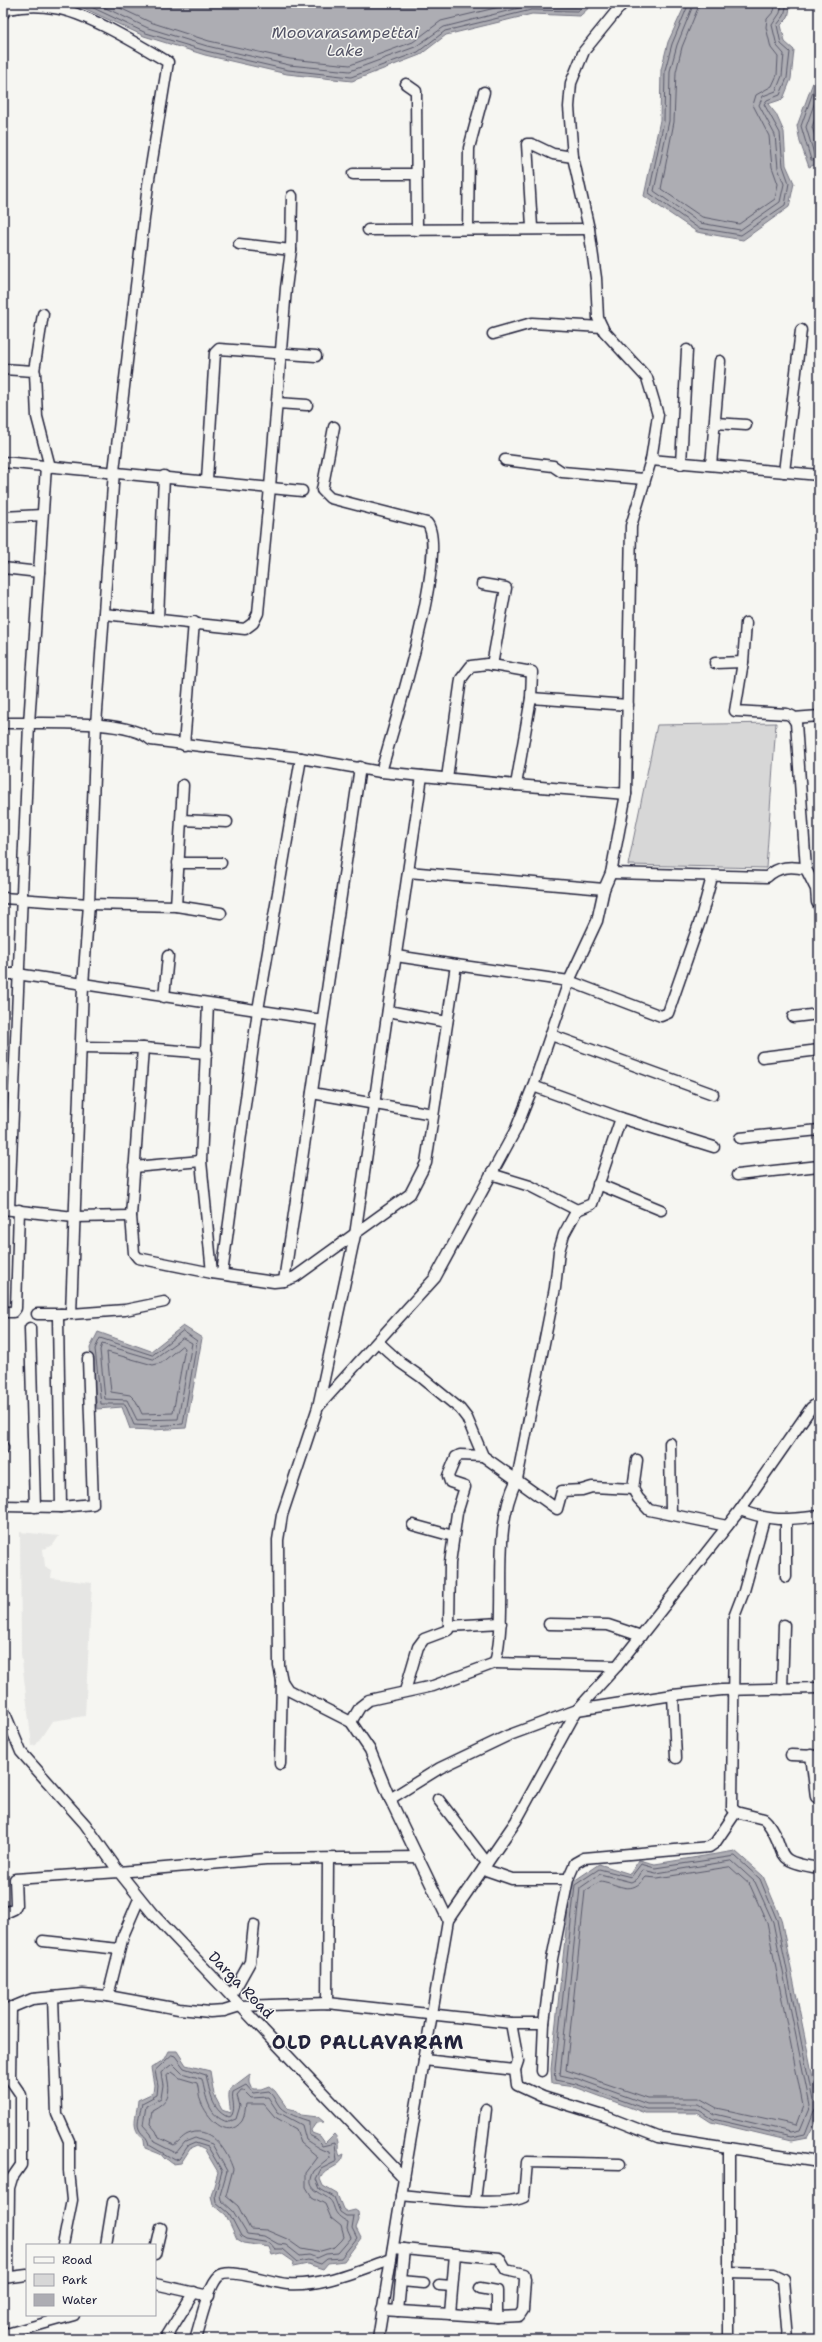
<svg xmlns="http://www.w3.org/2000/svg" width="822" height="2342" font-family="'Shantell Sans',sans-serif">
<style>
.built{fill:#e6e6e4}
.green{fill:#d7d7d7;stroke:#7c7c89}
.water{fill:#adadb3;stroke:#757583}
.lines{fill:none;stroke-linecap:round;stroke-linejoin:round}
.shore{stroke:#5a5a6b;stroke-width:1}
.minor-casing{stroke:#22223b;stroke-width:13}
.minor{stroke:#f6f6f2;stroke-width:10}
.labels{text-anchor:middle;dominant-baseline:central;stroke-width:3;stroke-linejoin:round;paint-order:stroke}
.street-label{font-size:15px;fill:#22223b;stroke:#f6f6f2}
.water-label{font-size:16px;font-style:italic;fill:#535365;stroke:#f6f6f2}
.district-label{font-size:19px;font-weight:bold;letter-spacing:1px;fill:#22223b;stroke:#f6f6f2}
</style>
<rect width="100%" height="100%" fill="#f6f6f2"/>
<filter id="ink" filterUnits="userSpaceOnUse"><feTurbulence type="fractalNoise" baseFrequency=".025" numOctaves="2"/><feDisplacementMap in="SourceGraphic" scale="8" xChannelSelector="R" yChannelSelector="G"/><feConvolveMatrix kernelMatrix="1 2 1 2 8 2 1 2 1" color-interpolation-filters="sRGB"/></filter>
<g filter="url(#ink)">
<polygon class="built" points="20,1532 59,1536 53,1545 43,1549 45,1566 52,1571 51,1578 92,1583 85,1716 52,1721 36,1745 32,1746 21,1653"/>
<polygon class="green" points="776,723 766,868 628,865 657,725"/>
<g class="water">
<polygon points="73,3 594,3 580,16 532,14 446,35 420,55 352,81 287,74 205,55 144,36"/>
<polygon points="686,3 791,3 788,18 781,25 785,42 794,50 791,79 783,99 768,104 776,114 784,132 786,165 794,183 789,207 743,240 697,232 644,196 660,120 661,70 668,42"/>
<polygon points="819,66 819,163 809,167 800,142 797,126"/>
<polygon points="183,1326 202,1338 186,1428 152,1430 130,1429 122,1407 97,1409 90,1348 98,1332 151,1351"/>
<polygon points="735,1851 763,1876 781,1919 819,2107 815,2123 807,2138 791,2141 711,2122 697,2113 645,2113 575,2087 552,2084 551,2069 571,1883 599,1864 630,1874 639,1860 655,1864"/>
<path d="M169,2051H177L186,2065L210,2071L214,2095L222,2110L230,2113C231,2104 227,2098 230,2089L250,2074V2082L253,2089H261L269,2086L275,2091L287,2108L295,2110L301,2115L318,2117L324,2122L316,2123L311,2130L312,2133L320,2136L325,2143L334,2134C341,2141 336,2148 340,2156L344,2154C342,2169 325,2166 320,2179L323,2186L337,2194L343,2209L347,2212L355,2210L358,2212L359,2220L356,2228L361,2238L344,2261L328,2263L323,2269L308,2264L293,2267L294,2262L281,2253L272,2255L269,2247L244,2243L237,2239L226,2215L213,2204L211,2196L218,2172L205,2150L197,2146L190,2149L181,2163L173,2164L160,2154L145,2148L144,2139C129,2128 137,2116 138,2100L153,2093L154,2085L151,2068L165,2059Z"/>
</g>
<g class="lines">
<g class="shore">
<polyline points="83,3 146,33 206,51 288,70 351,77 418,52 445,31 531,10 578,11 588,3"/>
<polyline points="95,3 148,28 207,46 289,65 350,71 415,47 444,27 531,5 576,6 580,3"/>
<polyline points="109,3 150,22 209,41 290,59 350,65 413,42 441,21 516,3"/>
<polyline points="689,3 672,44 665,70 664,121 649,193 698,228 741,235 785,205 789,183 783,166 780,133 764,104 767,100 780,95 787,78 790,52 781,44 777,25 784,16 787,3"/>
<polyline points="694,3 677,45 670,71 669,121 654,191 700,223 740,230 780,202 784,184 778,168 775,135 759,105 763,96 776,91 782,76 784,54 777,46 772,25 780,13 782,3"/>
<polyline points="700,3 682,47 676,72 674,122 661,189 702,217 739,224 775,199 778,184 772,167 769,136 753,105 756,95 772,86 777,75 778,57 771,48 766,27 767,19 774,11 776,3"/>
<polyline points="819,75 801,126 811,160 819,160"/>
<polyline points="819,90 806,127 814,154 819,155"/>
<polyline points="819,108 812,127 819,149"/>
<polygon points="183,1331 197,1341 183,1424 152,1426 134,1425 125,1404 101,1404 95,1349 100,1338 152,1355"/>
<polygon points="183,1338 192,1343 178,1419 137,1420 127,1400 105,1399 100,1350 102,1344 153,1359"/>
<polygon points="182,1346 185,1348 173,1413 142,1414 136,1401 130,1395 111,1392 107,1352 153,1365 161,1363"/>
<polygon points="732,1861 755,1882 773,1922 810,2106 800,2130 791,2132 715,2114 698,2104 647,2104 578,2079 560,2075 580,1888 600,1874 631,1882 637,1879 643,1870 656,1873"/>
<path d="M730,1867L750,1885L767,1923L803,2106L796,2125L717,2108L699,2098H648L566,2070L585,1891L601,1881C622,1885 630,1896 646,1877L657,1878Z"/>
<path d="M172,2055L175,2056L184,2068L206,2075C210,2091 211,2110 228,2117L232,2115C236,2106 231,2100 233,2092L246,2085L253,2093L269,2091C274,2095 276,2102 280,2107C285,2113 302,2119 309,2121V2135L317,2139L322,2146L335,2143L337,2161L321,2169L316,2179L320,2189L334,2197L340,2212L346,2216H354L352,2228L357,2238L341,2258L327,2259L321,2264L308,2260L298,2262L283,2249H275L270,2243L246,2239L241,2236L229,2213L216,2202L215,2195L222,2171L208,2147L195,2143L188,2146L179,2159L175,2160L149,2145C147,2135 143,2137 139,2129C136,2122 141,2111 142,2103L157,2095L158,2085L155,2071Z"/>
<path d="M173,2064L182,2073L202,2079C206,2096 208,2117 228,2122L236,2119L240,2106L237,2096L241,2091H244L251,2098L268,2097L278,2112L302,2125L306,2140C314,2145 320,2150 329,2152L330,2158L314,2171C305,2189 317,2190 329,2199C337,2206 330,2213 348,2222L347,2229L351,2238L338,2253L326,2254L317,2258L309,2255L300,2256L286,2245L278,2244L264,2236L247,2234L233,2211L221,2200L220,2195L227,2171L212,2144L195,2138L185,2142L176,2153L154,2142L151,2134L143,2125L146,2106L161,2098L163,2085L161,2073Z"/>
<path d="M172,2072L180,2078L197,2083C199,2089 198,2096 201,2102C206,2115 226,2142 242,2121C245,2116 245,2109 246,2104H264L275,2117L296,2129L301,2143L318,2157L306,2173V2187L312,2197L325,2204L331,2218L341,2226L344,2237L342,2240L335,2247L317,2252L301,2249L287,2239L266,2230L250,2229L238,2206L226,2196L233,2169C228,2153 212,2126 191,2133C183,2135 180,2141 174,2145L159,2138L156,2131L150,2124L152,2110C169,2101 171,2094 167,2076Z"/>
<polyline points="819,2105 813,2101 777,1920 760,1879 735,1856 655,1868 641,1864 631,1877 599,1869 575,1885 555,2069 556,2080 576,2084 646,2109 697,2109 713,2119 791,2137 805,2134 814,2111 819,2109"/>
</g>
<g class="minor-casing">
<g id="minor">
<path d="M3,14L7,9C23,6 38,5 54,8C86,12 139,45 168,62L148,185L114,471L96,725L89,904L83,985L71,1314L125,1310L164,1302"/>
<polyline points="406,84 416,91 417,230"/>
<polyline points="353,174 416,174"/>
<polyline points="532,227 527,144 532,144 553,154 573,157"/>
<polyline points="468,229 469,148 484,92"/>
<polyline points="368,230 589,229"/>
<polyline points="239,244 291,250"/>
<polyline points="493,334 532,323 602,327"/>
<polyline points="3,369 34,371 35,373 37,417 50,467"/>
<polyline points="34,371 43,314"/>
<polyline points="277,403 307,405"/>
<polyline points="715,423 746,425"/>
<path d="M334,427L322,490L330,498L427,523C450,550 392,732 381,772"/>
<polyline points="505,460 553,466 562,472 644,479"/>
<polyline points="651,460 819,475"/>
<polyline points="3,462 302,491"/>
<polyline points="681,464 687,350"/>
<polyline points="711,465 720,361"/>
<polyline points="784,472 801,330"/>
<polyline points="207,480 215,353 219,349 316,356"/>
<polyline points="3,517 42,515"/>
<polyline points="3,568 39,572"/>
<polyline points="482,584 506,588 492,665"/>
<polyline points="104,614 245,629 253,623 258,613 270,487 286,288 291,250 292,196"/>
<polyline points="158,619 164,476"/>
<polyline points="743,662 735,711 787,714 792,716 796,723 806,869"/>
<polyline points="715,663 743,662 746,623"/>
<polyline points="531,698 628,705"/>
<polyline points="793,718 819,716"/>
<path d="M3,723C36,724 129,718 151,740L301,758L381,772L516,785L626,794"/>
<polyline points="184,745 194,622"/>
<polyline points="422,776 355,1235 318,1407 282,1515 278,1540 279,1666 282,1681 288,1690 351,1722 370,1750 390,1799 448,1920"/>
<polyline points="447,778 461,679 471,666 487,664 532,672 531,698 516,785"/>
<polyline points="181,820 227,822"/>
<polyline points="178,863 221,863"/>
<polyline points="408,872 604,889"/>
<path d="M611,873L767,877C778,866 791,866 806,869L816,889L817,902L819,906"/>
<polyline points="3,898 89,904 176,906 221,913"/>
<polyline points="176,906 183,785"/>
<polyline points="396,956 456,965"/>
<polyline points="3,974 17,974 322,1020"/>
<polyline points="164,997 168,956"/>
<polyline points="208,1004 201,1161 212,1273"/>
<polyline points="388,1011 447,1022"/>
<polyline points="793,1017 819,1014"/>
<polyline points="551,1035 713,1094"/>
<polyline points="82,1047 143,1048 131,1216 134,1253 138,1258 212,1273 274,1282 284,1281 295,1277 410,1194 426,1163 456,965 569,981 661,1016 668,1013 700,921 712,877"/>
<polyline points="143,1048 207,1053"/>
<polyline points="762,1057 819,1050"/>
<polyline points="533,1086 621,1118 714,1147"/>
<polyline points="312,1093 433,1114"/>
<polyline points="740,1138 819,1130"/>
<polyline points="134,1167 201,1161"/>
<polyline points="737,1175 819,1166"/>
<polyline points="598,1184 661,1210"/>
<polyline points="3,1209 74,1217 131,1216"/>
<polyline points="9,1209 29,724 46,466"/>
<polyline points="577,1210 592,1204 621,1118"/>
<polyline points="222,1274 258,1010 301,758"/>
<polyline points="284,1281 360,767"/>
<polyline points="3,1312 13,1312 16,1308 19,1210"/>
<polyline points="37,1314 65,1314"/>
<polyline points="61,1314 58,1318 61,1507"/>
<polyline points="30,1328 35,1507"/>
<polyline points="378,1342 401,1363 421,1377 460,1409 467,1418 483,1456 557,1509 562,1491 582,1490 592,1487 633,1489"/>
<polyline points="318,1407 435,1278 516,1129 533,1086 569,981 597,921 604,889 611,873 626,794 631,526 651,460 658,415 647,378 604,331 598,318 596,278 589,229 573,157 569,107 571,83 584,51 623,3"/>
<polyline points="670,1443 671,1514"/>
<polyline points="3,1447 3,1449"/>
<polyline points="637,1460 633,1489 638,1498 649,1510 727,1526"/>
<polyline points="3,1506 61,1507 93,1504 88,1359"/>
<path d="M740,1510C773,1522 785,1520 819,1516"/>
<path d="M764,1519L744,1591L734,1617L732,1808L736,1812L764,1819L767,1822C791,1854 767,1860 819,1868"/>
<polyline points="413,1525 453,1536"/>
<polyline points="786,1577 786,1520"/>
<polyline points="549,1624 608,1625 641,1636"/>
<polyline points="449,1626 501,1623"/>
<polyline points="495,1663 617,1666"/>
<polyline points="782,1689 784,1625"/>
<polyline points="405,1691 418,1647 424,1639 448,1630 449,1626 450,1563 457,1513 465,1487 450,1482 448,1476 456,1457 460,1455 483,1456"/>
<polyline points="673,1695 676,1758"/>
<polyline points="3,1709 21,1752 85,1824 119,1872 266,1859 418,1857"/>
<path d="M351,1722L360,1707L369,1700L433,1686L495,1663C510,1603 489,1536 517,1479L555,1288L559,1251L564,1234L577,1210L530,1186L491,1174"/>
<polyline points="791,1755 819,1756"/>
<polyline points="811,1755 816,1797"/>
<polyline points="280,1764 282,1681"/>
<polyline points="390,1799 440,1768 507,1736 577,1710 673,1695 722,1690 819,1688"/>
<polyline points="438,1799 487,1863"/>
<polyline points="483,1869 512,1879 568,1879"/>
<polyline points="3,1914 14,1909 16,1905 15,1879 119,1872 152,1913 404,2178 378,2339"/>
<polyline points="43,1941 119,1949"/>
<polyline points="108,1996 123,1936 139,1899"/>
<polyline points="231,1996 250,1962 254,1925"/>
<polyline points="53,1997 57,2114 69,2141 69,2171 72,2200 63,2245"/>
<polyline points="327,2003 328,1859"/>
<polyline points="3,2011 32,1999 83,1994 108,1996 179,2009 210,2012 224,2011 240,2006 327,2003 511,2023 544,2023 552,1959 568,1879 575,1863 584,1858 709,1847 715,1843 736,1812"/>
<polyline points="424,2060 515,2070 518,2061 511,2023"/>
<polyline points="515,2070 517,2085 543,2097 607,2117 658,2137 819,2162"/>
<polyline points="542,2071 544,2023"/>
<polyline points="729,2148 729,2339"/>
<polyline points="404,2178 448,1920 516,1821 577,1710 617,1666 740,1510 811,1408 819,1402"/>
<path d="M401,2195C427,2197 503,2208 524,2197L527,2162L620,2164"/>
<polyline points="475,2201 486,2109"/>
<polyline points="106,2245 113,2202"/>
<polyline points="393,2248 499,2258 506,2270 524,2274 525,2279 523,2310 519,2316 497,2317"/>
<polyline points="155,2254 161,2228"/>
<polyline points="729,2273 773,2274 783,2279 788,2339"/>
<polyline points="8,2276 9,2188 12,2178 21,2165 21,2095 10,2079 11,2007"/>
<polyline points="3,2278 27,2275"/>
<polyline points="401,2281 424,2283"/>
<polyline points="155,2284 209,2296"/>
<polyline points="439,2285 452,2286"/>
<polyline points="382,2310 450,2314 455,2254"/>
<polyline points="398,2311 404,2249"/>
<polyline points="450,2314 497,2317 497,2291 480,2288"/>
<polyline points="3,2335 74,2315"/>
<polyline points="165,2339 194,2292"/>
<path d="M195,2339C200,2325 208,2285 219,2276C230,2267 271,2283 287,2284C322,2287 358,2270 391,2259"/>
</g>
</g>
<use href="#minor" class="minor"/>
</g>
</g>
<g class="labels">
<g class="street-label">
<text transform="translate(241 1985) rotate(46)">Darga Road</text>
</g>
<g class="water-label">
<text x="345" y="32">Moovarasampettai<tspan x="345" dy="18">Lake</tspan></text>
</g>
<g class="district-label">
<text x="368" y="2042">OLD PALLAVARAM</text>
</g>
</g>
<rect width="822" height="2342" fill="none" stroke="#f6f6f2" stroke-width="16"/>
<rect x="8" y="8" width="806" height="2326" fill="none" stroke="#22223b" stroke-width="1.5" filter="url(#ink)"/>
<rect x="26" y="2244" width="130" height="72" fill="#f6f6f2" stroke="#a1a1a9"/>
<rect x="34" y="2257" width="20" height="6" fill="#f6f6f2" stroke="#a1a1a9"/>
<text x="62" y="2264" font-size="12" fill="#22223b">Road</text>
<rect x="34" y="2274" width="20" height="12" fill="#d7d7d7" stroke="#a1a1a9"/>
<text x="62" y="2284" font-size="12" fill="#22223b">Park</text>
<rect x="34" y="2294" width="20" height="12" fill="#adadb3" stroke="#a1a1a9"/>
<text x="62" y="2304" font-size="12" fill="#22223b">Water</text>
</svg>
